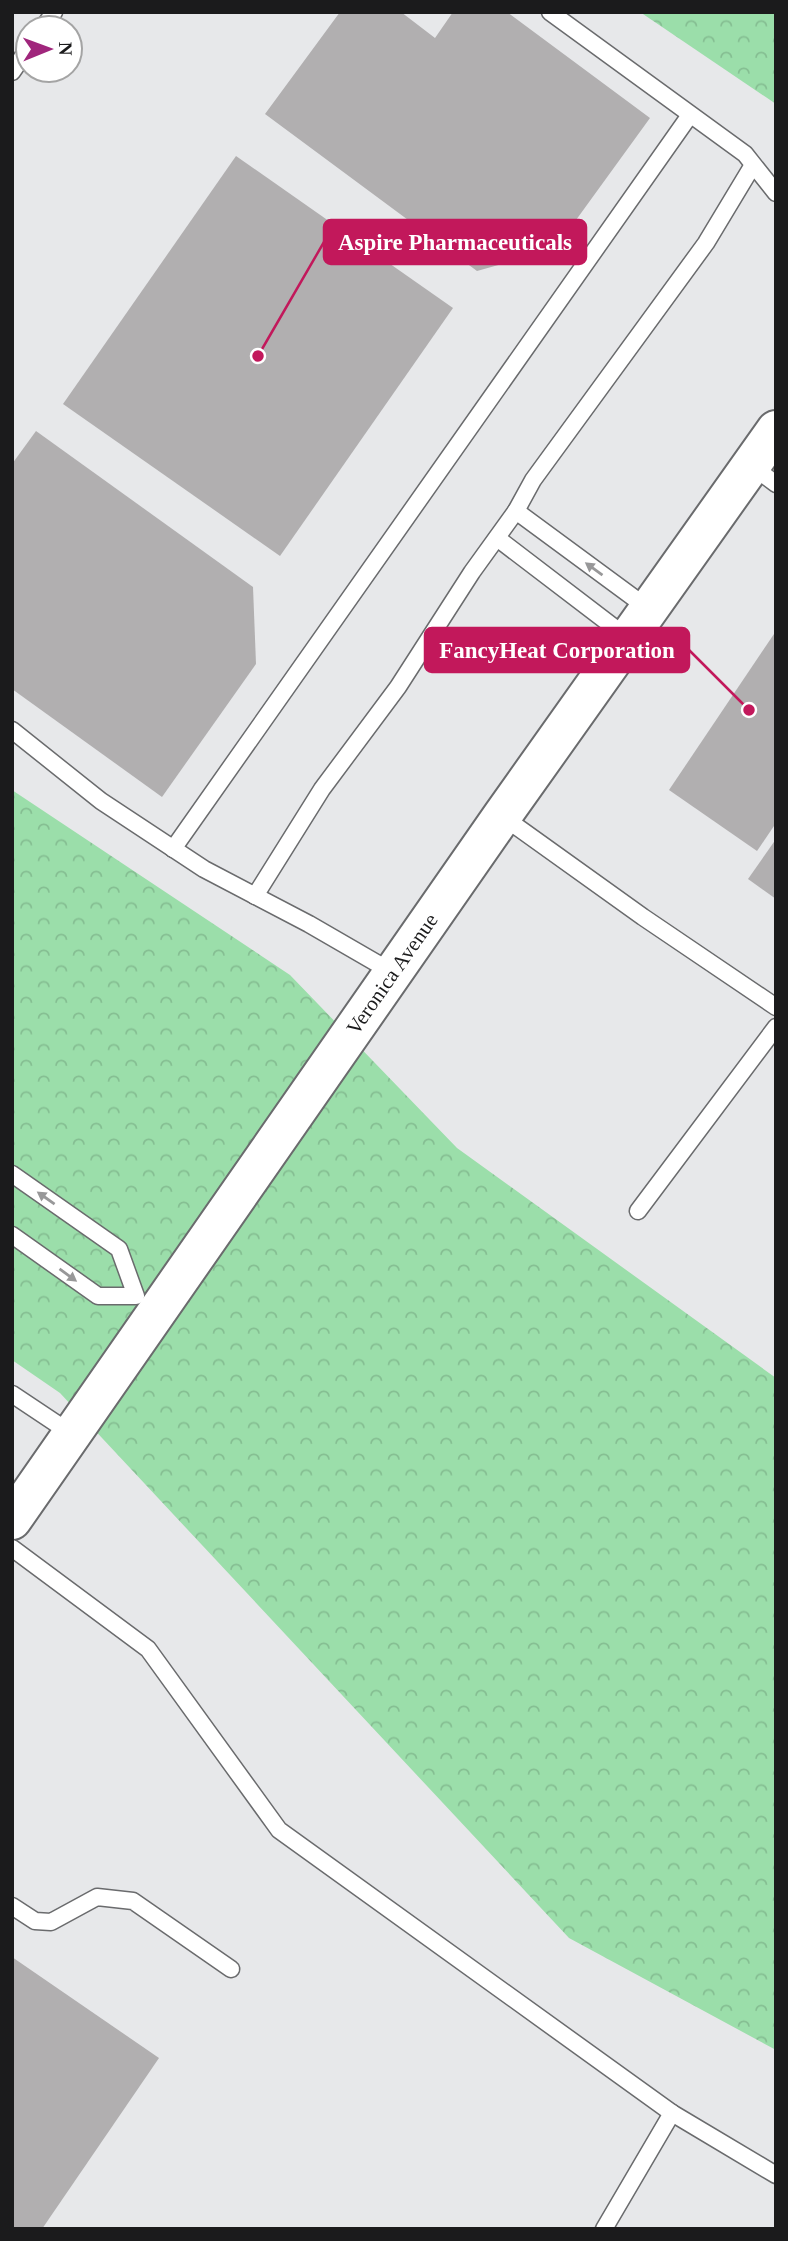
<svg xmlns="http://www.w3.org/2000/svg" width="788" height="2241" font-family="'Times New Roman',serif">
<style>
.forest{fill:url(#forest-crowns)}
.building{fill:#b1afb0}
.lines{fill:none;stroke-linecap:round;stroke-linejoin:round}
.lane-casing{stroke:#6a6b6d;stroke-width:19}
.secondary-casing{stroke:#6a6b6d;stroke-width:42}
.lane{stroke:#fff;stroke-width:16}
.secondary{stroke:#fff;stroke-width:38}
.oneway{fill:#989899}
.labels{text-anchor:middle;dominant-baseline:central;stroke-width:5;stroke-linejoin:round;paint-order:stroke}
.street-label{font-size:21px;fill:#1b1b1c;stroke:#fff}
.leader{fill:none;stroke:#c2185b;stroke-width:2.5}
.callout-dot{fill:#c2185b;stroke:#fff;stroke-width:2.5}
.callout{fill:#c2185b;stroke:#c2185b;stroke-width:2.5}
.callout-label{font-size:23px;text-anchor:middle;font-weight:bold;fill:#fff}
</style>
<defs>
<pattern id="forest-crowns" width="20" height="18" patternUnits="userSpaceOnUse" patternTransform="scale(1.75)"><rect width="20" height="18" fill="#9bdeaa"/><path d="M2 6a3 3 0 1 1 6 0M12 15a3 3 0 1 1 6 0" fill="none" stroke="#85be92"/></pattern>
</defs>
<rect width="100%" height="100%" fill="#e7e8ea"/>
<g class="forest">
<polygon points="640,12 776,12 776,104"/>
<polygon points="12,790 290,975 457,1148 776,1378 776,2050 569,1938 60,1393 12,1360"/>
</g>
<g class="building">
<polygon points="340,12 401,12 435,38 453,12 507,12 650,118 555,249 477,271 265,114"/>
<polygon points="236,156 453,308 280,556 63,404"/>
<polygon points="36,431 253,587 256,664 162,797 12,689 12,464"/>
<polygon points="776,631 776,823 757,851 669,790"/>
<polygon points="776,839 776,899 748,879"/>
<polygon points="12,1957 159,2058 42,2229 12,2229"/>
</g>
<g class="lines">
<g class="lane-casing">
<g id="lane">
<polyline points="550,12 745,154 776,193"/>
<polyline points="43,28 54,12"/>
<polyline points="12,72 28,49"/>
<polyline points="751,465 776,484"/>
<polyline points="516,511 649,609"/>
<polyline points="497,538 628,638"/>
<polyline points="12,730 101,801 204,869 309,924 392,972"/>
<polyline points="502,816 643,917 776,1007"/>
<polyline points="173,849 690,115"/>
<polyline points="255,896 322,789 398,687 472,572 516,511 533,480 706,243 753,165"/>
<polyline points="12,1174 119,1249 136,1296 98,1296 12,1235"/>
<polyline points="638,1211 776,1027"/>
<polyline points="12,1394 72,1434"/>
<polyline points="12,1548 148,1649 279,1830 672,2113 776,2175"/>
<polyline points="12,1906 35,1921 51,1922 97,1897 133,1901 231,1969"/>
<polyline points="604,2229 672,2113"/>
</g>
</g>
<g class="secondary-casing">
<polyline id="secondary" points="12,1520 502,816 776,430"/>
</g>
<use href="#lane" class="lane"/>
<use href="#secondary" class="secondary"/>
</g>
<defs><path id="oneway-solid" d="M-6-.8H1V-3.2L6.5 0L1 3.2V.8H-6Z" transform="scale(1.75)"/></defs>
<g class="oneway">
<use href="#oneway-solid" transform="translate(594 569) rotate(-144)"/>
<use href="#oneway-solid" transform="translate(46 1198) rotate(-145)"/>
<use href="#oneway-solid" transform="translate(68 1275) rotate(36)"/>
</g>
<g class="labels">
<g class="street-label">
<text transform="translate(392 974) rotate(-55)">Veronica Avenue</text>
</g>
</g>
<path class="leader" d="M258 356L324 242M749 710L689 650"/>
<g class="callout-dot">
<circle cx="258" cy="356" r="7"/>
<circle cx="749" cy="710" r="7"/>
</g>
<g class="callout">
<rect x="324" y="220" width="262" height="44" rx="7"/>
<rect x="425" y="628" width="264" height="44" rx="7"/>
</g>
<g class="callout-label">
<text x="455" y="250">Aspire Pharmaceuticals</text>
<text x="557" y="658">FancyHeat Corporation</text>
</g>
<rect width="788" height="2241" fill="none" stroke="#1b1b1c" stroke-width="28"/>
<g transform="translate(49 49) rotate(89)"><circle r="33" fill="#ffffff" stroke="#a4a4a4" stroke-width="2"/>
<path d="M0-5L12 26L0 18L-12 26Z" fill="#a0267c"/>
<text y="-10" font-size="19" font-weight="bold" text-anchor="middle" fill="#1b1b1c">N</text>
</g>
</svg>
